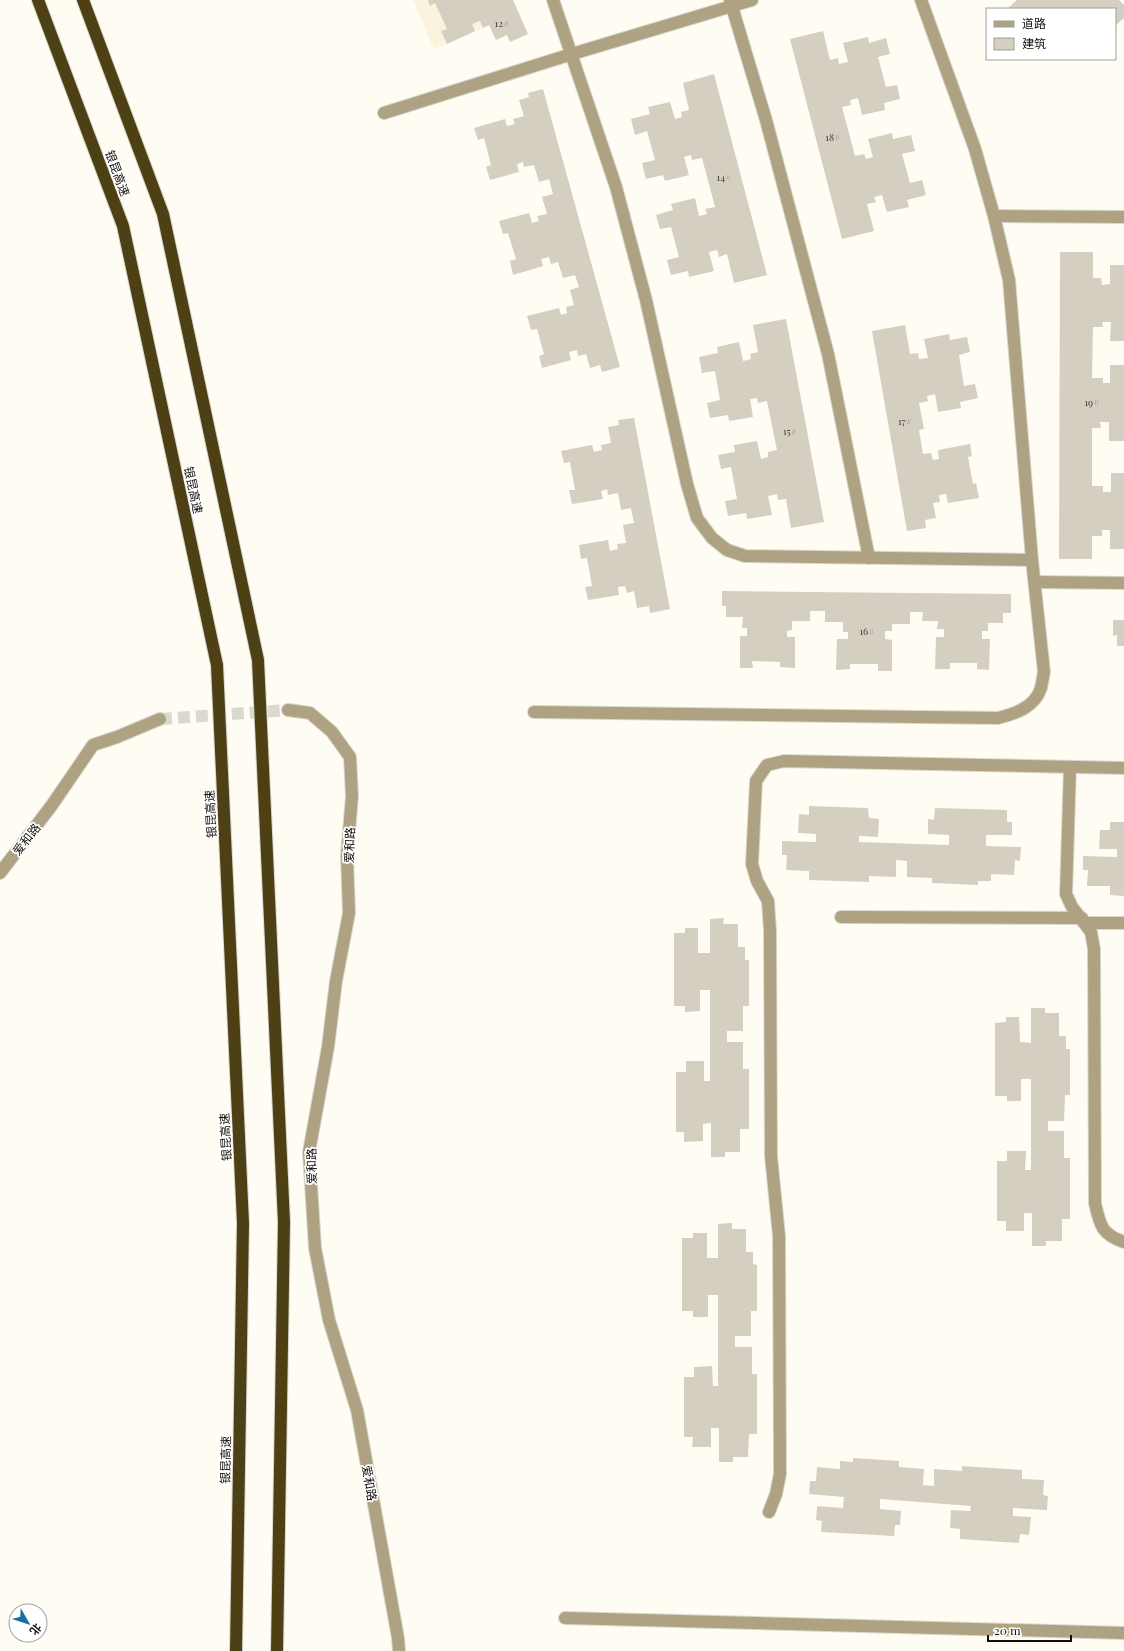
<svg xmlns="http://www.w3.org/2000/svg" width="1124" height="1651" font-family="'Playfair Display','Noto Sans SC',serif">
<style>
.built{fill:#fbf3dd}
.building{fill:#d4cfc0}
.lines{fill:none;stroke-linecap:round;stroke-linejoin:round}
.minor-tunnel{stroke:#dbd8d0;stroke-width:12;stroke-dasharray:12 6;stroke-linecap:butt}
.minor-casing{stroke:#d9d6ce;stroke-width:14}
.highway-casing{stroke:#d9d6ce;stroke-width:14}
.minor{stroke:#aea282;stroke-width:12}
.highway{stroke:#4e4015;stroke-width:12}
.labels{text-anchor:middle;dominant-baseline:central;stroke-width:3.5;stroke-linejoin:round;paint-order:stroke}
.number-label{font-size:10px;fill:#413e38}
.street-label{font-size:12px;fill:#100e0a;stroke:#fff}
</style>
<rect width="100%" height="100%" fill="#fffcf3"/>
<polygon class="built" points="413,0 513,0 519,13 434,49"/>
<g class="building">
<polygon points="428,0 513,0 528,34 510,42 507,35 496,40 489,25 483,28 480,21 472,24 475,31 447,44 441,31 447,29 435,3 430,6"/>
<polygon points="1017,0 1119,0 1124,5 1124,18 1115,26 1115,9 1007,9"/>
<polygon points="823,31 830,60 838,58 839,64 848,62 843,43 868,37 869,43 886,38 890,54 878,57 886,87 897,85 900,99 884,103 885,110 862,115 858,98 850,100 851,105 842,107 855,156 864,154 866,159 873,157 868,139 892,133 893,139 911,135 915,151 902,154 910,183 922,180 926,195 907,200 909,207 887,212 882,195 874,197 876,202 867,204 874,231 842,239 790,39"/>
<polygon points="714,74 767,275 734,283 727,254 719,257 717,250 709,252 714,271 689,277 688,271 671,275 667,260 679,257 671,227 660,229 656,215 673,210 671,204 695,198 699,216 707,214 705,209 715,207 702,158 692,160 691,155 684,157 689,175 665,181 663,175 646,179 642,163 655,160 647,131 635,135 631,119 650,114 648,107 670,102 675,119 682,117 681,112 689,110 683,83"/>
<polygon points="543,89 620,367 602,372 600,365 590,368 586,354 578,356 577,350 569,352 571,360 542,368 539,356 544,354 537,329 531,330 527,316 559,308 561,315 567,313 566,307 574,305 570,290 579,287 575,275 563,278 558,262 551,264 549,257 541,259 543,266 513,275 510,261 516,259 508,233 503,234 499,221 529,213 532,223 539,221 537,216 547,214 542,197 553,194 549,179 539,182 534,165 524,167 523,162 517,164 519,172 490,180 486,167 491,165 484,138 478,140 474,128 505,119 507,126 515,124 513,119 524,116 519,100 529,97 528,93"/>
<polygon points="1060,252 1093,252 1093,278 1101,278 1102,285 1110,284 1110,265 1124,265 1124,341 1110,341 1111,322 1102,322 1103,327 1093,327 1092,378 1103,378 1103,383 1110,383 1110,365 1124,365 1124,441 1109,441 1109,422 1100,422 1101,428 1092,428 1092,486 1103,486 1103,492 1111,492 1111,473 1124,473 1124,549 1110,549 1110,530 1102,530 1102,536 1092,536 1092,559 1059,559"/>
<polygon points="786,319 824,522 791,528 786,499 778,500 777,494 768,496 772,515 747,519 746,513 728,516 725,501 737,499 731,467 721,469 718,455 735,452 734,445 757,441 761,459 768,457 768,452 777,450 767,401 758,403 757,398 750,399 753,417 729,421 728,415 710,418 707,403 720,400 715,371 702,373 699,357 718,353 717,347 739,342 743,361 751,359 750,354 758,352 753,325"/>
<polygon points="905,325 910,354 918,353 919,359 928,358 924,339 949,334 950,340 967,337 970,352 959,355 964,386 975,384 978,398 960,402 961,408 938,412 935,394 927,396 928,401 919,403 924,429 919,430 923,454 931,453 933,460 939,459 938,450 970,444 972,456 968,457 973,484 976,483 979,498 948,503 946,494 939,495 940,502 933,503 936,518 925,520 926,528 907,531 872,331"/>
<polygon points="634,418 670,609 650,613 649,606 637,608 634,591 627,593 625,586 618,587 619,595 588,600 585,587 592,586 587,558 581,559 579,545 608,540 610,551 618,549 617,544 626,543 623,525 634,523 631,508 621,510 618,493 608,495 607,489 601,491 603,499 572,504 569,490 575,490 570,462 564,463 561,451 592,445 594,452 602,450 601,445 611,443 608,427 619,425 618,420"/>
<polygon points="722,591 1011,594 1011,613 1003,613 1003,623 988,623 988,631 982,631 982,639 990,639 989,670 977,669 977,663 950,663 950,669 935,669 936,637 944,637 944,629 937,629 938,621 922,621 923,612 910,612 910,624 892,624 892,631 885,631 885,639 892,640 892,671 878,671 878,664 850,664 850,669 836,670 837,639 848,639 848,632 843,632 843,622 825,622 825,611 810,611 810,621 792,621 792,630 787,631 787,637 795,637 795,668 780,667 780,662 752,661 753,668 740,668 740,636 747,636 747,628 742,628 743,617 726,617 726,606 722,606"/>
<polygon points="1113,620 1124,620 1124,646 1117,646 1117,635 1113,636"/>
<polygon points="809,806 868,808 869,818 879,819 878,837 859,836 859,842 949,845 949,835 928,834 928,819 934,820 935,808 1007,810 1007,822 1012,822 1012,835 986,835 986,846 1021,847 1020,861 1015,860 1014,875 991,874 991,881 978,881 978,885 932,883 932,878 907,877 907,861 896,860 896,877 869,876 869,882 809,880 809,871 786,870 787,855 782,855 782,841 816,842 816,834 798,833 799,814 809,815"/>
<polygon points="1110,822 1124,822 1124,896 1110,895 1110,886 1087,886 1088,870 1083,870 1083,856 1117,857 1117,849 1099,849 1100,830 1110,830"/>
<polygon points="724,918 723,924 738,924 738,947 745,947 745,960 749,960 749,1006 743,1006 743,1031 727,1031 727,1042 743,1042 743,1069 749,1069 749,1129 740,1129 740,1152 725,1152 725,1157 711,1157 711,1123 703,1124 703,1141 684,1142 684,1132 676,1132 676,1072 686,1072 686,1061 704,1061 704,1081 710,1081 710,990 700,990 700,1011 685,1012 685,1006 674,1006 674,933 685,933 685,928 698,928 698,953 710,953 710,919"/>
<polygon points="1031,1008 1045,1008 1045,1013 1059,1013 1059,1036 1066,1036 1066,1049 1070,1049 1070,1095 1065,1095 1064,1121 1048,1121 1048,1131 1064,1131 1064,1158 1070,1158 1070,1219 1062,1219 1062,1241 1046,1241 1046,1246 1032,1246 1032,1213 1024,1213 1024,1231 1006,1231 1006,1221 997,1221 997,1161 1007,1161 1007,1151 1026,1151 1025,1170 1031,1170 1031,1079 1021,1079 1021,1101 1007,1101 1007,1096 995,1096 995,1023 1006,1022 1006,1017 1019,1017 1020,1042 1031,1043"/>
<polygon points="732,1223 732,1229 746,1229 746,1252 753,1252 753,1264 757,1265 757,1311 751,1311 751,1336 735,1336 735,1347 752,1347 752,1374 757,1374 757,1434 749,1434 748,1457 733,1457 733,1462 719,1462 719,1428 711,1428 711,1447 692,1447 693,1437 684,1437 684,1377 694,1377 694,1367 712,1366 713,1386 718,1386 718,1295 708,1295 708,1317 693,1317 693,1311 682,1311 682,1238 693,1238 693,1233 707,1233 707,1258 718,1258 718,1224"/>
<polygon points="853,1458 899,1461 899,1467 924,1469 923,1485 934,1486 934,1469 962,1471 962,1466 1022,1470 1022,1479 1044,1480 1043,1495 1048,1496 1047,1510 1013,1508 1013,1516 1031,1517 1029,1535 1020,1534 1019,1543 960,1539 960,1529 950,1528 951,1510 970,1511 971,1506 880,1499 880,1509 901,1511 900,1525 895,1525 894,1536 821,1532 822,1521 816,1520 817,1506 843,1508 844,1497 809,1494 810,1481 816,1481 817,1467 840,1469 840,1461 853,1462"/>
</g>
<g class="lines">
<polyline class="minor-tunnel" points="160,719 288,710"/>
<g class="minor-casing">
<g id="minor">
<polyline points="553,0 616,187 646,300 687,484 697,518 712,538 727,550 745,556 1032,560"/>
<polyline points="730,0 766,120 828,354 869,558"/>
<polyline points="384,113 572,54 752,0"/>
<polyline points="994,216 1124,217"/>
<polyline points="1035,582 1124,583"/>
<polyline points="288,710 310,713 332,732 350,757 352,796 347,856 349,913 336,981 328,1047 309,1152 315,1248 329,1320 357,1410 398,1638 399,1651"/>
<path d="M534,712L998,718C1015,714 1035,707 1041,688C1042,683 1043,677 1044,672L1032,560L1009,280L994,216L975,149L921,0"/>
<path d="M1070,767L1066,894L1072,907L1091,932L1094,949L1095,1203C1100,1225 1101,1234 1124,1242"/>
<polyline points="0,873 52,805 93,745 117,737 160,719"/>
<polyline points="841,917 1082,918"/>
<polyline points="1085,923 1124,923"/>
<polyline points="769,1512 776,1494 780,1474 779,1236 771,1156 770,931 768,901 757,881 752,864 756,781 767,765 784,761 1124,768"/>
<polyline points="565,1618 1124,1633"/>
</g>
</g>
<g class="highway-casing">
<g id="highway">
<polyline points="38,0 123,226 217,665 243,1223 236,1651"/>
<polyline points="83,0 163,214 258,660 284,1222 277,1651"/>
</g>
</g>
<use href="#minor" class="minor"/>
<use href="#highway" class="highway"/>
</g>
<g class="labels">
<g class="number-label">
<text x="502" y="23">12#</text>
<text x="833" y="137">18#</text>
<text x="724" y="177">14#</text>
<text x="1092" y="402">19#</text>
<text x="905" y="421">17#</text>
<text x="790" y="431">15#</text>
<text x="867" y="631">16#</text>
</g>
<g class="street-label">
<text transform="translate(118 173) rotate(70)">银昆高速</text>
<text transform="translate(194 490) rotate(78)">银昆高速</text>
<text transform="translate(210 814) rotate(-93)">银昆高速</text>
<text transform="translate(26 839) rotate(-52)">爱和路</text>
<text transform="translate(349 845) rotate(-88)">爱和路</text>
<text transform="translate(225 1137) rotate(-93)">银昆高速</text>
<text transform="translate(311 1166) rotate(-91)">爱和路</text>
<text transform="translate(225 1460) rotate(-89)">银昆高速</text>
<text transform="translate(370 1483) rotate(80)">爱和路</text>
</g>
</g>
<rect x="986" y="8" width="130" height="52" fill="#ffffff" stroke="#9f9f9d"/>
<rect x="994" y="21" width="20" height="6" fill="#aea282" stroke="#9f9f9d"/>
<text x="1022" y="28" font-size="12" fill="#100e0a">道路</text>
<rect x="994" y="38" width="20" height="12" fill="#d4cfc0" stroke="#9f9f9d"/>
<text x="1022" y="48" font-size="12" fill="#100e0a">建筑</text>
<g transform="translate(28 1623) rotate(129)"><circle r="19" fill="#ffffff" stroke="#9f9f9d"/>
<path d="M0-3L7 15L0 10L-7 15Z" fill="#186e9f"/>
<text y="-6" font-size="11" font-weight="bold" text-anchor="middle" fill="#100e0a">北</text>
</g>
<path d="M988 1635v6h83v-6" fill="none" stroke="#100e0a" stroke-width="2"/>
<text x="994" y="1635" font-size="12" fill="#100e0a" stroke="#ffffff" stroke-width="3" paint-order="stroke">20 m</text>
</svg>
